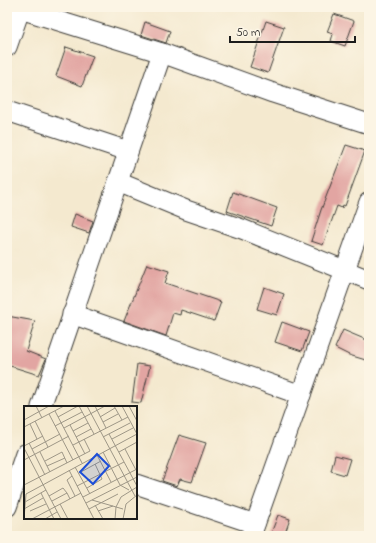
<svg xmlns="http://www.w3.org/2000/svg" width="376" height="543" font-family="'Indie Flower',sans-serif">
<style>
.building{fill:#e2a5a2}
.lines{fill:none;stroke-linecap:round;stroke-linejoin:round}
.street-casing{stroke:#3c3b37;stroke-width:21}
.street{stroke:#fff;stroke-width:19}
.inset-road{fill:none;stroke:#9e9787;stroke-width:1}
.view{fill:#1d4ed8;fill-opacity:0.15;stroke:#1d4ed8;stroke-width:2}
.inset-edge{fill:none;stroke:#1c1c1c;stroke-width:2}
</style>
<rect width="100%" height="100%" fill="#fcf5e5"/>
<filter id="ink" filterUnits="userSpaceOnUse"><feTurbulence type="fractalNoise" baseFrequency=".025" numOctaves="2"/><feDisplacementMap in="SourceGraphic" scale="8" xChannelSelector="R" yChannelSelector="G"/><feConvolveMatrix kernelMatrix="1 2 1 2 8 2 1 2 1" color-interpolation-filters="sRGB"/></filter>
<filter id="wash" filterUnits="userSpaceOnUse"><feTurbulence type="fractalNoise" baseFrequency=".012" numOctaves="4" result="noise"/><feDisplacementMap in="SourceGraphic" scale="16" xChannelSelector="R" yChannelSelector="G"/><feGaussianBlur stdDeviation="0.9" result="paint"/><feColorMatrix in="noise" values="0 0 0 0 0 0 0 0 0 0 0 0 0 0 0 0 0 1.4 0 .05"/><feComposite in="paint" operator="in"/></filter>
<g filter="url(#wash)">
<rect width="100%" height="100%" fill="#f4e9cf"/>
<g id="blocks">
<g class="building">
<polygon points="334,14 354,21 345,46 331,41 333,34 327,32"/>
<polygon points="266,21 284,27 268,73 250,67"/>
<polygon points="145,22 170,31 166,43 141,35"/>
<polygon points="66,47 93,56 82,86 56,76"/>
<polygon points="346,145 365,151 345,206 343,205 342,208 337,206 323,245 311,241 321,210"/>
<polygon points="233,192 277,208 271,226 227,211"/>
<polygon points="75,214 93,221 89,233 71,227"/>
<polygon points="147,264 169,271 165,283 221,302 214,321 181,310 180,315 173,313 166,336 124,321"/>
<polygon points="264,287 284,294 277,315 257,309"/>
<polygon points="7,316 35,321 26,351 46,359 39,375 7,365"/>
<polygon points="282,322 309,332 302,351 275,342"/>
<polygon points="343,330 369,341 369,361 349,355 335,348"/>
<polygon points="137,364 150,366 141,403 132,402"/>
<polygon points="179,435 206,443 192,482 180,479 177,486 162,481"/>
<polygon points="335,455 350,459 345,475 331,471"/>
<polygon points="278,515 290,519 284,536 270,536"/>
</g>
</g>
</g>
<g filter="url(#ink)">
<use href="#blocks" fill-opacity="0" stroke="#3c3b37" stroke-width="1"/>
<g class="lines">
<g class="street-casing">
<g id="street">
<polyline points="20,9 162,53 273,93 369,124"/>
<polyline points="7,47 21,7"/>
<polyline points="7,111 128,151"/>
<polyline points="118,182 186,210 242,229 369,280"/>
<polyline points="72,314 301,395"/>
<polyline points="41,407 162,53"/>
<polyline points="136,484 255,524"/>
<polyline points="7,507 25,454"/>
<polyline points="251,536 369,202"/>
</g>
</g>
<use href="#street" class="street"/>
</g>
</g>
<g transform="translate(24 406)">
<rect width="113" height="113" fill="#f4e9cf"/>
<path class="inset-road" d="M12,0L18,12M55,0L70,28M63,0L111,90M71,0L82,22M90,0L98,14M98,0L113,28M105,0L113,15M31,5L58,57M25,8L49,54M34,11L54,0M76,11L91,2M0,14L25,0M11,15L24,41M79,16L94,8M6,18L13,33M46,19L61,48M31,20L58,6M0,21L40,0M40,22L81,0M49,25L64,17M85,28L113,80M52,31L67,23M79,31L106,17M88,33L109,22M5,37L21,69M49,39L104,11M0,40L19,30M0,42L37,113M8,43L36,28M101,43L112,64M16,46L26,66M79,46L96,79L105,84M95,46L113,36M73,49L87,76M0,54L45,30M21,55L38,46L43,57M23,60L41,52M51,61L66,88M45,64L70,113M55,67L77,55M48,70L43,74L51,90M0,79L66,45L60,33M53,80L100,56M63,82L78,73L71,58M17,87L30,113M25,90L39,82L43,87M59,91L113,63M68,94L99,103M28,95L43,87L46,93M1,96L22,84M62,97L113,71M36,98L44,113M71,99L79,113M0,103L19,92M65,103L94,88M6,105L22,98M74,105L89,100M0,113L2,88L113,28M8,113L57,87M21,113L33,106M91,113L92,101L97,91L113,81M99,113L102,98L113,89"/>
<path class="view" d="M73,48L85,60L69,78L56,66Z"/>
<rect width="113" height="113" class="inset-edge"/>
</g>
<rect width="376" height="543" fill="none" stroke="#fcf5e5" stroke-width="24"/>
<path d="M230 36v6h125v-6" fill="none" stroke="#1c1c1c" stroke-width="2"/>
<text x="236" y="36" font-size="12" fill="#1c1c1c" stroke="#fcf5e5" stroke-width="3" paint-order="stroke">50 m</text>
</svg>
